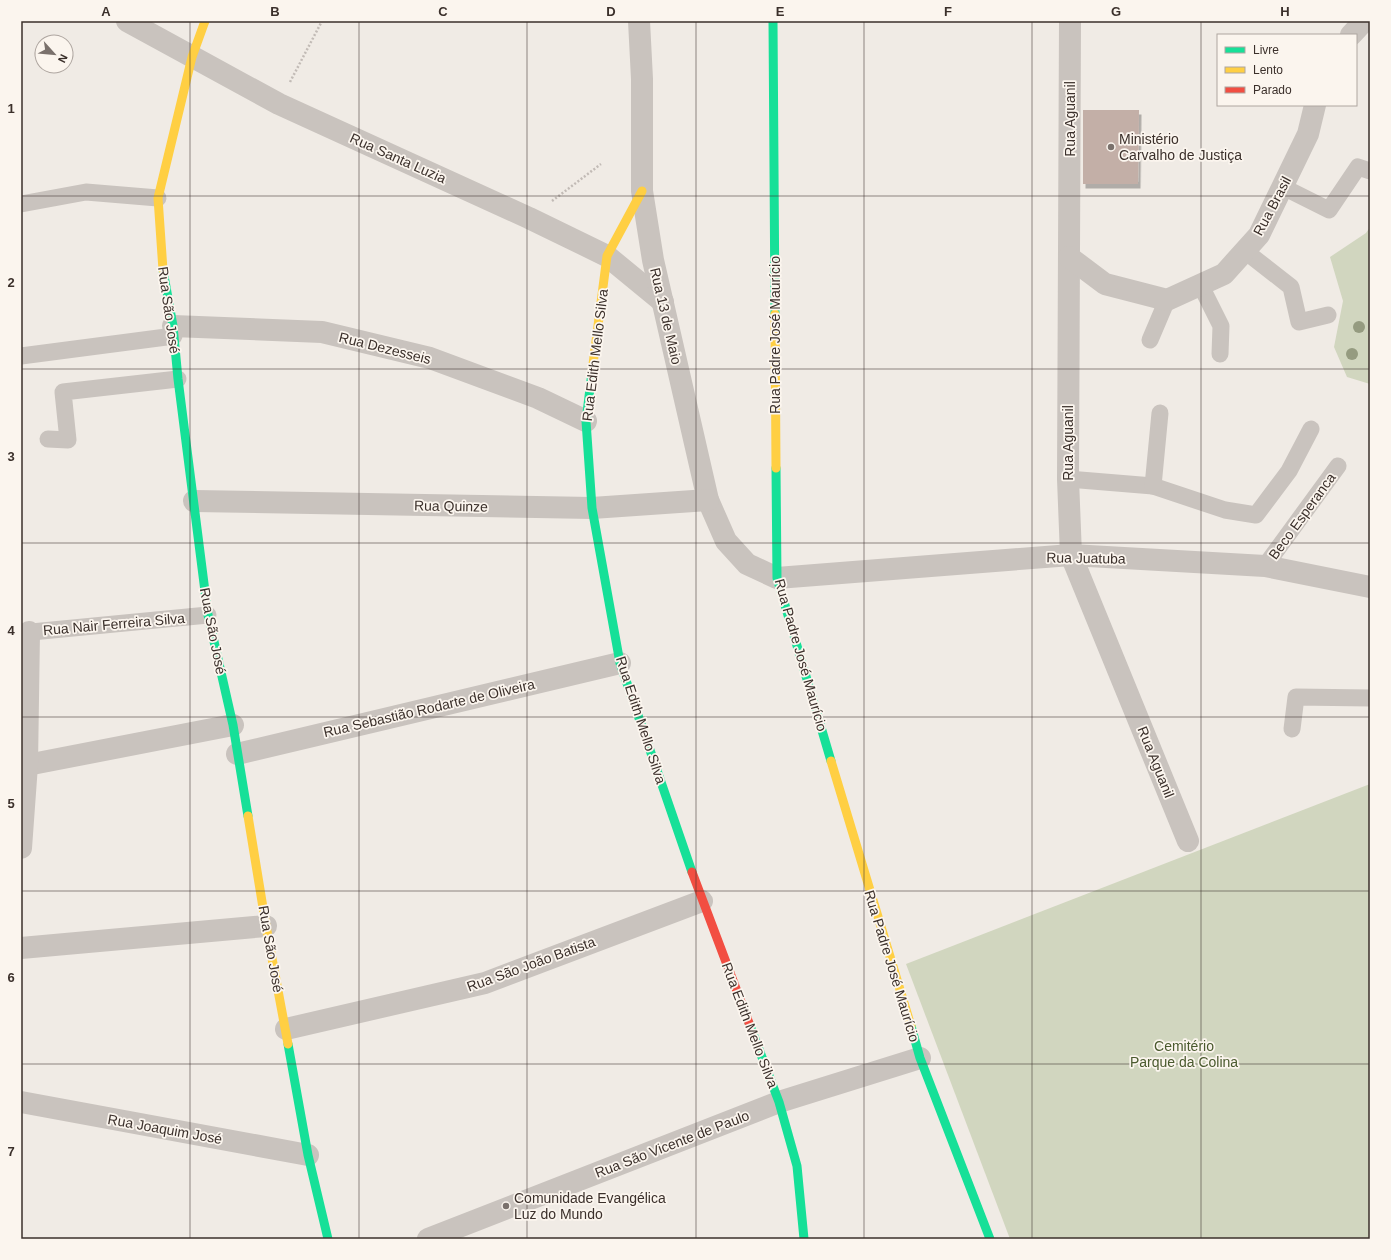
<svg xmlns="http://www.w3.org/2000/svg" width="1391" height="1260" font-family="Helvetica,sans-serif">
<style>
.green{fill:#d1d6bf}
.building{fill:#c3afa7;filter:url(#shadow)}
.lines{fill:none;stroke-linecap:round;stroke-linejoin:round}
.path{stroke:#c2bbb6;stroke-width:2.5;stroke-dasharray:2 2;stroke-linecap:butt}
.lane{stroke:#c9c3be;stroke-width:17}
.street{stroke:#c9c3be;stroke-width:22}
.fast{stroke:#16e098;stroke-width:9}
.slow{stroke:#ffcf43;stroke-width:9}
.jam{stroke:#f24e42;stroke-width:9}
.tree{fill:#959b80}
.grid{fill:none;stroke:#3b302b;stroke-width:1;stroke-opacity:0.55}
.poi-dot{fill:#7a716c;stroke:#fbf5ee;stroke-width:1.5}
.labels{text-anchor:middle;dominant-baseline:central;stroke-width:3.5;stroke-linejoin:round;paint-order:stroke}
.street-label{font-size:14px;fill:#3b302b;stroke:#fbf5ee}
.poi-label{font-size:14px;fill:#3b302b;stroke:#fbf5ee;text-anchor:start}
.park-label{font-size:14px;fill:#4a5a2e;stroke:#fbf5ee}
.neatline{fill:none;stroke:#3b302b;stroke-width:1.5}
.grid-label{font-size:13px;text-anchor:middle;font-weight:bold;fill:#3b302b}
</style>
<defs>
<filter id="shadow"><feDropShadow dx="2.5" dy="4.5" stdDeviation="0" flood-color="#0004"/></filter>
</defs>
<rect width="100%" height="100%" fill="#f0ebe5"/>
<g class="green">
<polygon points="1370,227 1370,384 1347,377 1334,347 1343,301 1330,257 1366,233"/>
<polygon points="1370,784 1370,1239 1010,1239 906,964"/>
</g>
<polygon class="building" points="1083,110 1139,110 1138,184 1083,184"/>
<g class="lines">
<g class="path">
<polyline points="290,82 322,21"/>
<polyline points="552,201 601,164"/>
</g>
<g class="lane">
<polyline points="1283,187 1329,210 1358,167 1370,171"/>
<polyline points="21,204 86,192 158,198"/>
<polyline points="1245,251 1291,287 1299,322 1328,315"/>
<polyline points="1200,284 1221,326 1220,354"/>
<polyline points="1150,340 1167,300"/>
<polyline points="21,356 174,336"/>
<polyline points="48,439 68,440 63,392 178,379"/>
<polyline points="1068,479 1153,486 1225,510 1256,515 1289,471 1311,429"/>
<polyline points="1153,486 1160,413"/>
<polyline points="1265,566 1338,466"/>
<polyline points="21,633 208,615"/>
<polyline points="1292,729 1296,697 1370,698"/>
</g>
<g class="street">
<polyline points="127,21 279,104 529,218 607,256 663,302"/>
<polyline points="639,21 642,79 642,191 653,260 708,500 726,541 747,564 777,578 1071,555 1265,566 1370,587"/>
<polyline points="1070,21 1068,479 1071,555 1188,841"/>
<polyline points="1351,35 1364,21"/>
<polyline points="1069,257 1105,284 1167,300 1224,274 1259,235 1308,134 1315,105"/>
<polyline points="173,326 322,332 430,358 538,398 586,421"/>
<polyline points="194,501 592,508 708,500"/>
<polyline points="237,754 620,663"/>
<polyline points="27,765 233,725"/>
<polyline points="21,848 27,765 29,632"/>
<polyline points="21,948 266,926"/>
<polyline points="286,1029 485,983 702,901"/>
<polyline points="21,1102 308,1155"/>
<polyline points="428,1239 779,1102 920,1058"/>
</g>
<g class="fast">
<polyline points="773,21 775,314"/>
<polyline points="163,270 173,326 178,379 208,615 233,725 248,816"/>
<polyline points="592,372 586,421 592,508 620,663 692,872"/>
<polyline points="776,468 777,578 831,761"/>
<polyline points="749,1023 779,1102 797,1166 804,1239"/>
<polyline points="911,1026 920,1058 990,1239"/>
<polyline points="288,1044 308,1155 328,1239"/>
</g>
<g class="slow">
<polyline points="163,270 158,198 192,57 205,21"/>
<polyline points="775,314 776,468"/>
<polyline points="592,372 607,256 642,191"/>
<polyline points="831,761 911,1026"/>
<polyline points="248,816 266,926 288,1044"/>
</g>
<polyline class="jam" points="692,872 749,1023"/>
</g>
<g class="tree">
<circle cx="1359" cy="327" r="6"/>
<circle cx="1352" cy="354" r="6"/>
</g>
<path class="grid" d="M190,21V1239M359,21V1239M527,21V1239M696,21V1239M864,21V1239M1032,21V1239M1201,21V1239M21,196H1370M21,369H1370M21,543H1370M21,717H1370M21,891H1370M21,1064H1370"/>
<g class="poi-dot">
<circle cx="1111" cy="147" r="4"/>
<circle cx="506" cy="1206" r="4"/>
</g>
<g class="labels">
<g class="street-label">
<text transform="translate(1070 119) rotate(-90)">Rua Aguanil</text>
<text transform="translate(398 158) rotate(24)">Rua Santa Luzia</text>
<text transform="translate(1272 206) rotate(-62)">Rua Brasil</text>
<text transform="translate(169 310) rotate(82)">Rua São José</text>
<text transform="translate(666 316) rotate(77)">Rua 13 de Maio</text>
<text transform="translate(775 335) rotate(-90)">Rua Padre José Maurício</text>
<text transform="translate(385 348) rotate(14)">Rua Dezesseis</text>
<text transform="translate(595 355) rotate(-83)">Rua Edith Mello Silva</text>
<text transform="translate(1068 443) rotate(-90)">Rua Aguanil</text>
<text transform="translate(451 506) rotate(1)">Rua Quinze</text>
<text transform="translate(1302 516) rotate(-54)">Beco Esperanca</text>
<text transform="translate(1086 558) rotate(1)">Rua Juatuba</text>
<text transform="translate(114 624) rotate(-5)">Rua Nair Ferreira Silva</text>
<text transform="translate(213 631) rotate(79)">Rua São José</text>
<text transform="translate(801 655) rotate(74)">Rua Padre José Maurício</text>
<text transform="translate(429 708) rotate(-13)">Rua Sebastião Rodarte de Oliveira</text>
<text transform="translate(641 720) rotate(72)">Rua Edith Mello Silva</text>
<text transform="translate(1156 762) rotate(68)">Rua Aguanil</text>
<text transform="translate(271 949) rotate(80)">Rua São José</text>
<text transform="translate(531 964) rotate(-20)">Rua São João Batista</text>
<text transform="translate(892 966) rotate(73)">Rua Padre José Maurício</text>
<text transform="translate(750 1025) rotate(69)">Rua Edith Mello Silva</text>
<text transform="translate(165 1129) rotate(10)">Rua Joaquim José</text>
<text transform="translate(672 1144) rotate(-21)">Rua São Vicente de Paulo</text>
</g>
<g class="poi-label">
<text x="1119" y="139">Ministério<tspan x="1119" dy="16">Carvalho de Justiça</tspan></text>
<text x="514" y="1198">Comunidade Evangélica<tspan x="514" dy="16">Luz do Mundo</tspan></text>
</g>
<g class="park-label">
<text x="1184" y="1046">Cemitério<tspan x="1184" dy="16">Parque da Colina</tspan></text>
</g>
</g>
<rect width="1391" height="1260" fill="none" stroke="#fbf5ee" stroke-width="44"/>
<rect x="1217" y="34" width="140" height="72" fill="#fbf5ee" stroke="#aea6a0"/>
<rect x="1225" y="47" width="20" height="6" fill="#16e098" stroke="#aea6a0"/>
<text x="1253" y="54" font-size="12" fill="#3b302b">Livre</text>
<rect x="1225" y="67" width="20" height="6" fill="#ffcf43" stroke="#aea6a0"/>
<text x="1253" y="74" font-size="12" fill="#3b302b">Lento</text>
<rect x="1225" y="87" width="20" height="6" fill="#f24e42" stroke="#aea6a0"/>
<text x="1253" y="94" font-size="12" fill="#3b302b">Parado</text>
<g transform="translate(54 54) rotate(117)"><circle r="19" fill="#fbf5ee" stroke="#aea6a0"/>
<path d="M0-3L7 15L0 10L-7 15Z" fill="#7a716c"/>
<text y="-6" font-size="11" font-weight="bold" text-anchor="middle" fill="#3b302b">N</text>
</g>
<rect x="22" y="22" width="1347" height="1216" class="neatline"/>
<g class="grid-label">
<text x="106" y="16">A</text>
<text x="275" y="16">B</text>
<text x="443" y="16">C</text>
<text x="611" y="16">D</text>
<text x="780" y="16">E</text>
<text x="948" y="16">F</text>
<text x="1116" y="16">G</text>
<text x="1285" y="16">H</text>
<text x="11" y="113">1</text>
<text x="11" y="287">2</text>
<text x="11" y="461">3</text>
<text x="11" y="635">4</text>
<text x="11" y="808">5</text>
<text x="11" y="982">6</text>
<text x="11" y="1156">7</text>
</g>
</svg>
